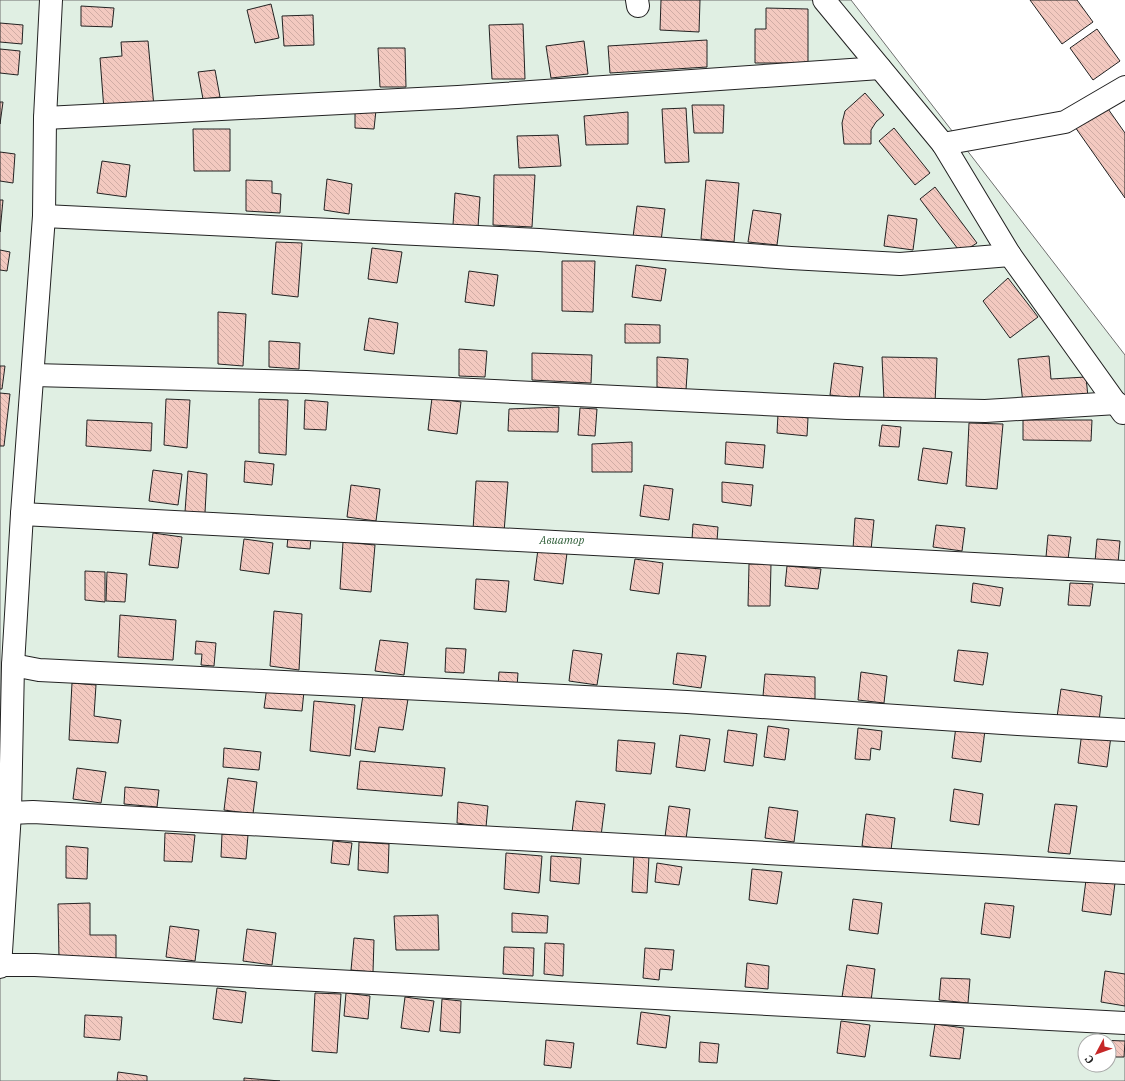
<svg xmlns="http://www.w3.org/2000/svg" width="1125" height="1081" font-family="'IBM Plex Serif',serif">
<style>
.green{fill:#e0efe3;stroke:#6f6f6f;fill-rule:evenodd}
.building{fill:url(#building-back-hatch);stroke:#222}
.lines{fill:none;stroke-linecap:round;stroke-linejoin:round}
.minor-casing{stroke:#222;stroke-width:24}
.minor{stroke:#fff;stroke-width:22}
.labels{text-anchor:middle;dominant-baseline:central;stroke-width:3;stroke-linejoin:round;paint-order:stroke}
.park-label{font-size:11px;font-style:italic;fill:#2f5e38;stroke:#fff}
</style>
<defs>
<pattern id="building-back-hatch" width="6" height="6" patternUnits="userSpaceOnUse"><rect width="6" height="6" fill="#f3c9c0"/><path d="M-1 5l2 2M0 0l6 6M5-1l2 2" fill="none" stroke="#d0aca5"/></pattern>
</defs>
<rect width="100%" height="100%" fill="#fff"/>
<path class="green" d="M0,0H851L1125,355V1081H0ZM1085,1041H1109V1065H1085Z"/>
<g class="building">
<polygon points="661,0 700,0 699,32 660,30"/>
<polygon points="1030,0 1077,0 1093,22 1062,44"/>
<polygon points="271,4 279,38 255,43 247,10"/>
<polygon points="81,6 114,8 112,27 81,26"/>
<polygon points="766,8 808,9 808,63 755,63 755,29 766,29"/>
<polygon points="313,15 314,45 284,46 282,16"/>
<polygon points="0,23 23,25 22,44 0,42"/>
<polygon points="523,24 525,79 492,79 489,25"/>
<polygon points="1097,29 1120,61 1093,80 1070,48"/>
<polygon points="707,40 707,67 610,73 608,46"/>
<polygon points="148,41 154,107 104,110 100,58 122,56 121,42"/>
<polygon points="584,41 588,74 551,78 546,46"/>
<polygon points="378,48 405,48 406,87 380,87"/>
<polygon points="0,49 20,51 18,75 0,73"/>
<polygon points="215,70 220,97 203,99 198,72"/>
<polygon points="865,93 884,115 876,122 871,130 871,144 844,144 842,123 845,111"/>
<polygon points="0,102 3,102 0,124"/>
<polygon points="692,105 724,105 723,133 694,133"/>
<polygon points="1106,106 1125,133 1125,198 1075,127"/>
<polygon points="686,108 689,162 665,163 662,109"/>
<polygon points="355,110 376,110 374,129 355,128"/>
<polygon points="628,112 628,144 586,145 584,116"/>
<polygon points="894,128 930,173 915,185 879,141"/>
<polygon points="193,129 230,129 230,171 194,171"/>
<polygon points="558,135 561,166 519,168 517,136"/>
<polygon points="0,152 15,154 13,183 0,181"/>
<polygon points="102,161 130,165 126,197 97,193"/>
<polygon points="494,175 535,175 532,227 493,225"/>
<polygon points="327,179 352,184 349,214 324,210"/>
<polygon points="246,180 272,181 272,193 281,194 280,213 246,211"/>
<polygon points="706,180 739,183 734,242 701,239"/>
<polygon points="935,187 977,243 961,253 920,199"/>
<polygon points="455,193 480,197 478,227 453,225"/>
<polygon points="0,200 3,200 0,232"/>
<polygon points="637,206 665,209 661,241 633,237"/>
<polygon points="753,210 781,214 777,245 748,242"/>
<polygon points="888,215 917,219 913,250 884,246"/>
<polygon points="276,242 302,243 298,297 272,294"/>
<polygon points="372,248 402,252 397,283 368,279"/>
<polygon points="0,250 10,252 7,271 0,270"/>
<polygon points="562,261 595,261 593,312 562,311"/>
<polygon points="636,265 666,269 661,301 632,297"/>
<polygon points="469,271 498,275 494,306 465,302"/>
<polygon points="1008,278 1038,317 1010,338 983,301"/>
<polygon points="218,312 246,314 243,366 218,364"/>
<polygon points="369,318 398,323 394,354 364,350"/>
<polygon points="625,324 660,325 660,343 625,343"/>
<polygon points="269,341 300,343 299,369 269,367"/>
<polygon points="459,349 487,351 485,377 459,376"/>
<polygon points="532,353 592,355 591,383 532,380"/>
<polygon points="1049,356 1051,379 1086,377 1088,397 1023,403 1018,359"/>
<polygon points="657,357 688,359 686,390 657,387"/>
<polygon points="882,357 937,358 935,403 884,401"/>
<polygon points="834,363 863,367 859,399 830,395"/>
<polygon points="0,366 5,366 2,389 0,389"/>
<polygon points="0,393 10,394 4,446 0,446"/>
<polygon points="432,398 461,402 457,434 428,430"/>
<polygon points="166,399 190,400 187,448 164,445"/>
<polygon points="259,399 288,400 286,455 259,453"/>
<polygon points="305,400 328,402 326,430 304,429"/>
<polygon points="559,407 558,432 508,431 509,409"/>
<polygon points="580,408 597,409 595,436 578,435"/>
<polygon points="778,414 808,418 807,436 777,433"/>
<polygon points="87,420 152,423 151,451 86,446"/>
<polygon points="1023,420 1092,420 1091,441 1023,440"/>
<polygon points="969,423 1003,424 997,489 966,486"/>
<polygon points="882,425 901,427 899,447 879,446"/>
<polygon points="632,442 632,472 592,472 592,444"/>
<polygon points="726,442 765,445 763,468 725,464"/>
<polygon points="923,448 952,452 947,484 918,480"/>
<polygon points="245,461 274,464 272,485 244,482"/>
<polygon points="153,470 182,474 178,505 149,501"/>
<polygon points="188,471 207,474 205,513 185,512"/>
<polygon points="476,481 508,482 504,532 473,530"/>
<polygon points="722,482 753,485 751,506 722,502"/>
<polygon points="351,485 380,489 376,521 347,517"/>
<polygon points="644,485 673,489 669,520 640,516"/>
<polygon points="855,518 874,520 871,550 853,549"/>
<polygon points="693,524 718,527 717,541 692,539"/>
<polygon points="936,525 965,528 962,551 933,547"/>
<polygon points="153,533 182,537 178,568 149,565"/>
<polygon points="1048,535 1071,537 1068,559 1046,557"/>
<polygon points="288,537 311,538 310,549 287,547"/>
<polygon points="244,539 273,543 269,574 240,570"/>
<polygon points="1097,539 1120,541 1118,563 1095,562"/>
<polygon points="343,542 375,545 371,592 340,589"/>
<polygon points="538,549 567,553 563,584 534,580"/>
<polygon points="635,559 663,563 659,594 630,590"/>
<polygon points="749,564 771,564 770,606 748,606"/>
<polygon points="787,566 821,569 818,589 785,586"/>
<polygon points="85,571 105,572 105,602 85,600"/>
<polygon points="107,572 127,574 125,602 106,601"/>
<polygon points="476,579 509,581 506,612 474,609"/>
<polygon points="973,583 1003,588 1000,606 971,602"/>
<polygon points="1070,583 1093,584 1090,606 1068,605"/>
<polygon points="274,611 302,614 299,670 270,666"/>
<polygon points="120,615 176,620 173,660 118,657"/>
<polygon points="380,640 408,643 404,675 375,671"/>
<polygon points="196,641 216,643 214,666 201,665 202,654 195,654"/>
<polygon points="446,648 466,649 464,673 445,672"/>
<polygon points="573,650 602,654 597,685 569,681"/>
<polygon points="958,650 988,653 983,685 954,681"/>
<polygon points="677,653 706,656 701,688 673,684"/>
<polygon points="499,672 518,673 517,687 498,686"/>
<polygon points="861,672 887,676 884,703 858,700"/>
<polygon points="765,674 815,677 815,699 763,696"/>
<polygon points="72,683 96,685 94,716 121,720 118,743 69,740"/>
<polygon points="267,687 304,691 302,711 264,708"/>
<polygon points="1061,689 1102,696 1099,721 1057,717"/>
<polygon points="363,695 408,699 403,730 379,727 375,752 355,749"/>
<polygon points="314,701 355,705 350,756 310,751"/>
<polygon points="768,726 789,729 785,760 764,757"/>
<polygon points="956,726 985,730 981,762 952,758"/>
<polygon points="858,728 882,731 880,750 871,748 870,760 855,759"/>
<polygon points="728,730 757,734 753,766 724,762"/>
<polygon points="1082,732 1111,736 1107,767 1078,763"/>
<polygon points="680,735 710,739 705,771 676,767"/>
<polygon points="618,740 655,743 651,774 616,771"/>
<polygon points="224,748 261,752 259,770 223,767"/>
<polygon points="360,761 445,768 442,796 357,789"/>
<polygon points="77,768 106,772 101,803 73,799"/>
<polygon points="228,778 257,782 253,814 224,810"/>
<polygon points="125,787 159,790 157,807 124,804"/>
<polygon points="954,789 983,794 979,825 950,821"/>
<polygon points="576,801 605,804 601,836 572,832"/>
<polygon points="458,802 488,806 486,827 457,823"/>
<polygon points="1055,804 1077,806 1070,854 1048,852"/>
<polygon points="669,806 690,809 686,839 665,837"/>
<polygon points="769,807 798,811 794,842 765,838"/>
<polygon points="866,814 895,818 891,850 862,846"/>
<polygon points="165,833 195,835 192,862 164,861"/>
<polygon points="222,834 248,835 246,859 221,857"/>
<polygon points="333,841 352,843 349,865 331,863"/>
<polygon points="359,842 389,844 388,873 358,870"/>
<polygon points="66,846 88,848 87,879 66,878"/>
<polygon points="506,853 542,856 539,893 504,889"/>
<polygon points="634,854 649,856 647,893 632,892"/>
<polygon points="551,856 581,858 579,884 550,881"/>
<polygon points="657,863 682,867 679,885 655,882"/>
<polygon points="752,869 782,872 777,904 749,900"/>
<polygon points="1086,880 1115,883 1111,915 1082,911"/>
<polygon points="853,899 882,903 878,934 849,930"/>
<polygon points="90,903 90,935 116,935 116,960 59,959 58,904"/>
<polygon points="985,903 1014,906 1010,938 981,934"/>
<polygon points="512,913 548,916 547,933 512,932"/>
<polygon points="438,915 439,950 396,950 394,916"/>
<polygon points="170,926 199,930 195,961 166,957"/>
<polygon points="247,929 276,933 272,965 243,961"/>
<polygon points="354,938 374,940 373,972 351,970"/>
<polygon points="545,943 564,944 563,976 544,974"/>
<polygon points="504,947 534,948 533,976 503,974"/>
<polygon points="645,948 674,950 672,970 660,969 659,980 643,978"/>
<polygon points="747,963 769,966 768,989 745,987"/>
<polygon points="847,965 875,969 871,1001 842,997"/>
<polygon points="1105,971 1125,974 1125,1006 1101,1002"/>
<polygon points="941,978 970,979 968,1003 939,1000"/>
<polygon points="217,988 246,992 242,1023 213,1019"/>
<polygon points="315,993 341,994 337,1053 312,1051"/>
<polygon points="346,993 370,996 368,1019 344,1016"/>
<polygon points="405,997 434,1001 429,1032 401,1028"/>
<polygon points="442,999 461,1001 460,1033 440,1031"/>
<polygon points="641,1012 670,1016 666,1048 637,1044"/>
<polygon points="85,1015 122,1017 120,1040 84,1037"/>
<polygon points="841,1021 870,1025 865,1057 837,1053"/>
<polygon points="935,1024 964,1028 960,1059 930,1056"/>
<polygon points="546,1040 574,1043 571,1068 544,1065"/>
<polygon points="1097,1040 1125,1041 1124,1057 1109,1057 1109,1041 1097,1041"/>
<polygon points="700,1042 719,1044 717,1063 699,1062"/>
<polygon points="118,1072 147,1076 147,1081 117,1081"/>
<polygon points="244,1078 280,1081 244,1081"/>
</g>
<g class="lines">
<g class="minor-casing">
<g id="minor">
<polyline points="637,0 638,6"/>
<polyline points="824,0 943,144 1010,255 1123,413"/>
<polyline points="45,118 458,97 880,68"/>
<polyline points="943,144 1065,122 1125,87"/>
<polyline points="44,216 539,240 791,258 900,264 1010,255"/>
<polyline points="33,375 306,382 847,408 985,411 1117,403"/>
<polyline points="22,514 1125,572"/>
<polyline points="13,665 39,670 687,702 1018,724 1125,730"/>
<polyline points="10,813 33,812 1125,873"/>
<polyline points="0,965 35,965 1125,1023"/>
<polyline points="0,967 10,813 13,665 22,514 44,216 45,118 51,0"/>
</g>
</g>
<use href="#minor" class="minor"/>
</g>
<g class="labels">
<g class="park-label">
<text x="562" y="540">Авиатор</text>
</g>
</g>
<g transform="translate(1097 1053) rotate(229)"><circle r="19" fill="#ffffff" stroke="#a7a7a7"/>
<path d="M0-3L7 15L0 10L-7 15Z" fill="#c62828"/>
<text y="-6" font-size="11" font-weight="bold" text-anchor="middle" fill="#222222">С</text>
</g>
</svg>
